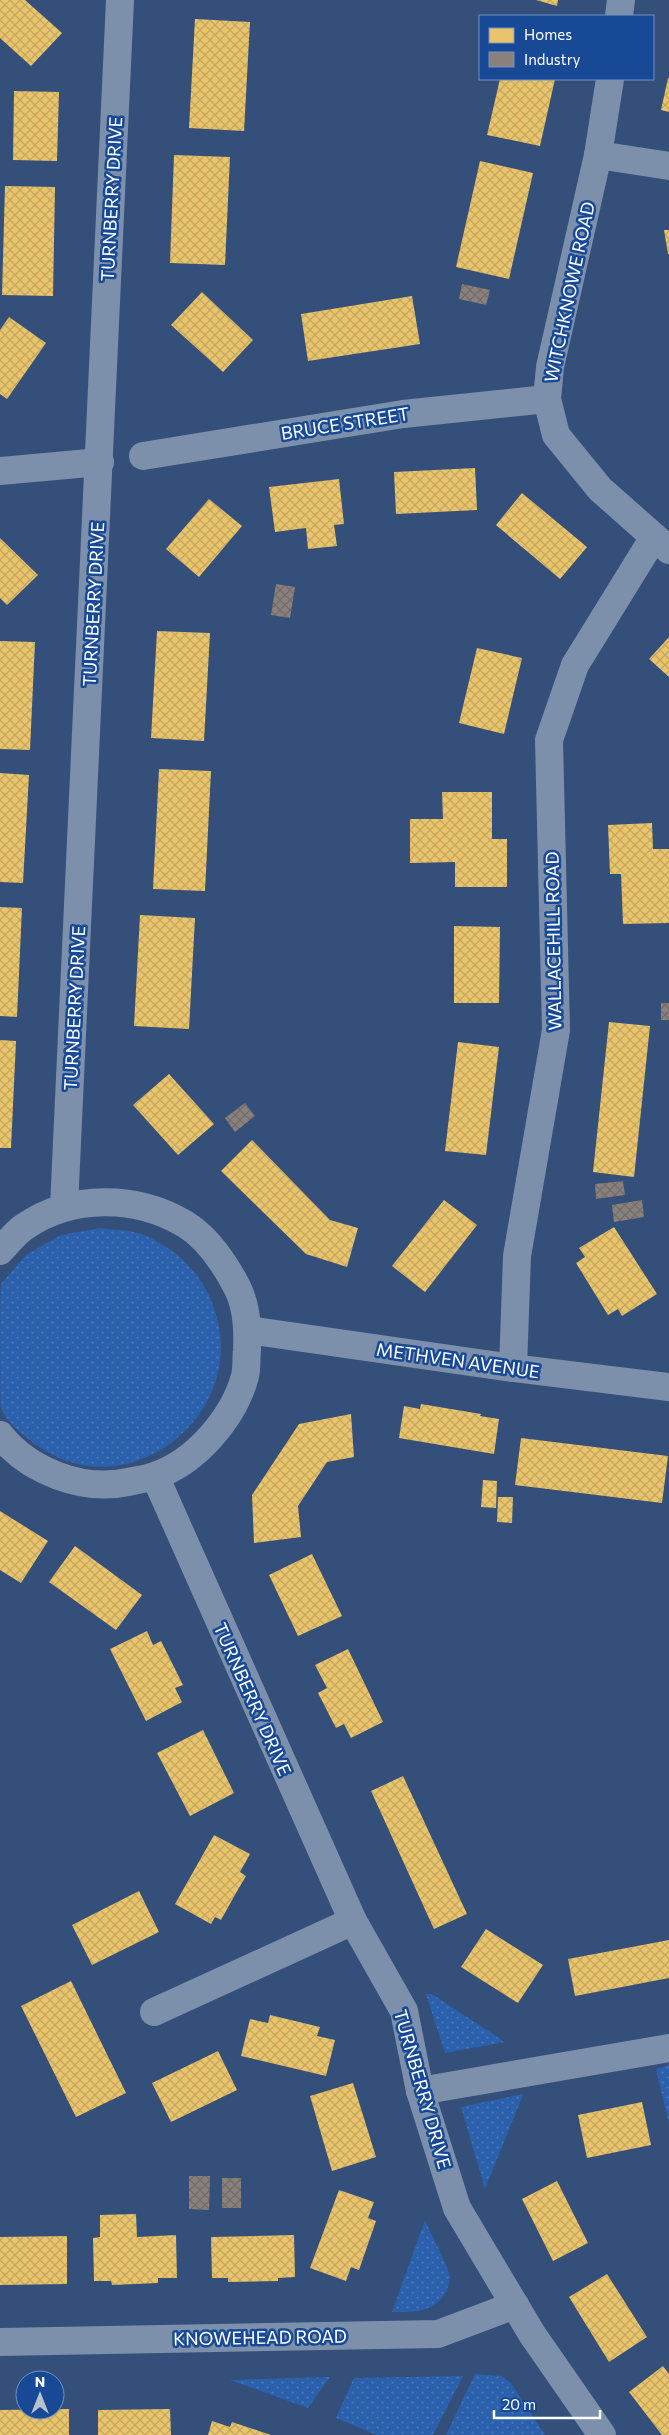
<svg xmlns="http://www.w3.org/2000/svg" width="669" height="2435" font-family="Commissioner,sans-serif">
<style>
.grass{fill:url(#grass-dots)}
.homes{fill:url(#homes-cross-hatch)}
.industry{fill:url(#industry-cross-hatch)}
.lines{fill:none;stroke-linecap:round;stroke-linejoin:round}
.minor{stroke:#7d90ab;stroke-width:28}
.labels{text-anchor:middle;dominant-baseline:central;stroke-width:5;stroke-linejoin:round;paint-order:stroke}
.street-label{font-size:18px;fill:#fff;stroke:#174996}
</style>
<defs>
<pattern id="grass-dots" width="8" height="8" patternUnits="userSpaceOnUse" patternTransform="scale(1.25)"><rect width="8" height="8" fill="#2b60ad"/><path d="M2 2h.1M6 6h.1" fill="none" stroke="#4b78b9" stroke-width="1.8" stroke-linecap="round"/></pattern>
<pattern id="homes-cross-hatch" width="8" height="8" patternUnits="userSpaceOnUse" patternTransform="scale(1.25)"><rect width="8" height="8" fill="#e9c46a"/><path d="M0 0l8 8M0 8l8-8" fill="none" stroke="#c2a662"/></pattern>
<pattern id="industry-cross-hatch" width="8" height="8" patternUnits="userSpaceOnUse" patternTransform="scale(1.25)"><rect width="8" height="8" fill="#8a817c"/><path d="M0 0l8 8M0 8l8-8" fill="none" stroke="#716c69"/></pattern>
</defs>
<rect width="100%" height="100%" fill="#344f79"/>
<g class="grass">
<path d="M101,1228C113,1230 130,1230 142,1234C173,1247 198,1269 211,1300C258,1411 126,1517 31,1441C19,1432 7,1422 1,1408C0,1401 0,1297 1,1284L26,1255L61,1235Z"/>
<polygon points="426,1994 432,1994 505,2042 445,2053"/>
<polygon points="669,2065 669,2124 656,2069"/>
<polygon points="523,2094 523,2095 485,2189 461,2107"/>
<path d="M425,2220C430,2233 448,2265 450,2277C450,2282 448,2287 446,2292C434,2313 414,2312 392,2312Z"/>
<polygon points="475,2374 502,2376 511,2383 545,2435 446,2435"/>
<polygon points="463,2376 433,2435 377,2435 336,2418 354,2378"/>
<polygon points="330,2377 308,2408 230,2380"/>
</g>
<g class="homes">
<polygon points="0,0 25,0 62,33 31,66 0,38"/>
<polygon points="536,0 558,0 557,6"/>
<polygon points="195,19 250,22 244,131 189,128"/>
<polygon points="668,78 669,78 669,112 661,110"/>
<polygon points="500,79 555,79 540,146 487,135"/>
<polygon points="14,91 59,92 57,161 13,160"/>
<polygon points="174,155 230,157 225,265 170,263"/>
<polygon points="480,161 533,173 509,279 456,267"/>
<polygon points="5,186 55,187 53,296 2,295"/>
<polygon points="664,230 669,230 669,254 668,254"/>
<polygon points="202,292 253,340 223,372 171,325"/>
<polygon points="412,296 420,344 308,361 301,314"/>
<polygon points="9,317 46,343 7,399 0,394 0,330"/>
<polygon points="475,468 477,510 396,514 394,472"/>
<polygon points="339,479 344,524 334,525 337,546 308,549 306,528 275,532 269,487"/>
<polygon points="522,493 587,547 560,579 496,525"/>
<polygon points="209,499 242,526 199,577 166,549"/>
<polygon points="0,538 38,575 7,605 0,598"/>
<polygon points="157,631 210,633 204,741 151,738"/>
<polygon points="669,637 669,677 649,659"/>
<polygon points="0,641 35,642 30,750 0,749"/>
<polygon points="477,648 522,658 504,734 459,723"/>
<polygon points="159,769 211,771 205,891 153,889"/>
<polygon points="0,773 29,775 23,883 0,882"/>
<polygon points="442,792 492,792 492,839 507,839 507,887 455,887 455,862 410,863 410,819 443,819"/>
<polygon points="652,823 653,849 669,849 669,923 623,924 621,874 610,874 608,825"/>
<polygon points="0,907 22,908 17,1017 0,1016"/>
<polygon points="140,915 195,918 189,1029 134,1026"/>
<polygon points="454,926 500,927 499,1003 454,1003"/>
<polygon points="609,1022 650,1026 634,1177 593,1172"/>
<polygon points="0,1040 16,1041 11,1148 0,1148"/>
<polygon points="458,1042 499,1047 486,1155 445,1151"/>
<polygon points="169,1074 214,1124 178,1155 133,1105"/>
<polygon points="252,1140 330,1220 358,1228 347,1267 306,1254 221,1171"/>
<polygon points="444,1200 477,1225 425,1292 392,1266"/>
<polygon points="614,1227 657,1294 622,1316 618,1309 608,1315 576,1263 585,1257 579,1248"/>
<polygon points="421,1404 481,1414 480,1416 499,1419 494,1454 399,1438 404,1406 420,1409"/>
<polygon points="351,1414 354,1457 327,1462 298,1506 301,1537 254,1543 252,1495 299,1424"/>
<polygon points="521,1438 668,1456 662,1503 515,1485"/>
<polygon points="483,1480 497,1481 496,1508 481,1507"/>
<polygon points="498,1497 513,1497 512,1523 497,1522"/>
<polygon points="0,1511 48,1541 21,1583 0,1570"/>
<polygon points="75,1546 142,1595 116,1630 49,1582"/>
<polygon points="312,1554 342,1616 298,1636 269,1575"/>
<polygon points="147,1631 153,1645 161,1641 183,1685 175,1688 182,1702 146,1721 110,1649"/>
<polygon points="348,1649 383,1722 351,1738 344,1724 336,1728 318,1693 327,1688 315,1665"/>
<polygon points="203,1730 234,1793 190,1816 157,1753"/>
<polygon points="403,1776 467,1914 434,1929 371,1791"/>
<polygon points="214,1835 250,1854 240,1872 246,1876 236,1893 221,1920 215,1917 211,1924 175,1904"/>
<polygon points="139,1891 159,1932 92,1965 72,1925"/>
<polygon points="486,1929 543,1965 518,2003 461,1967"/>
<polygon points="669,1940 669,1978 575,1996 568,1959"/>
<polygon points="71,1981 126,2093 76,2117 21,2006"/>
<polygon points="270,2015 320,2027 317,2036 335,2040 326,2076 241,2056 250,2019 268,2023"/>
<polygon points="218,2051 237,2090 171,2122 152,2083"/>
<polygon points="353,2083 376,2157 332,2171 310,2096"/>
<polygon points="642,2102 651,2145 587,2158 578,2115"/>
<polygon points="557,2181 588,2243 553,2261 522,2199"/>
<polygon points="339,2190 374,2202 368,2218 376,2221 359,2270 351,2267 346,2281 310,2268"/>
<polygon points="136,2214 137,2237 176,2235 177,2278 158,2278 158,2283 112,2285 111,2281 94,2281 93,2238 100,2237 100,2215"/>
<polygon points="294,2235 295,2277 278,2278 278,2281 228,2282 228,2278 212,2278 211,2237"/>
<polygon points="67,2236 67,2284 0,2285 0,2237"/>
<polygon points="607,2274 647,2337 609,2362 569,2297"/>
<polygon points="663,2366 669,2374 669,2435 662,2435 629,2392"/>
<polygon points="69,2409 69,2435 0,2435 0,2410"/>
<polygon points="170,2409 171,2435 98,2435 98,2410"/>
<polygon points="212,2421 230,2427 232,2422 271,2435 208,2435"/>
</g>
<g class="industry">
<polygon points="462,284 490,290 486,305 459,299"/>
<polygon points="276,584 295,587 290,618 271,615"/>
<rect x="661" y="1003" width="8" height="17"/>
<polygon points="245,1103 255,1116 235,1132 225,1118"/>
<polygon points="623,1181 625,1195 596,1199 595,1184"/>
<polygon points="642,1200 644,1217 614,1222 612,1205"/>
<polygon points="189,2176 210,2176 209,2210 189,2209"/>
<rect x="222" y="2178" width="19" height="30"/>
</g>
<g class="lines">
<g class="minor">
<polyline points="619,16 621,0"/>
<polyline points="610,79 598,155 550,367 547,399 556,435 600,489 669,550"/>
<polyline points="598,155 669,166"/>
<polyline points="143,456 403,414 547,399"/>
<polyline points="0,471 100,462"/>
<polyline points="64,1207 120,0"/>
<path d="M0,1251C8,1243 15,1233 24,1227C72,1194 136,1195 185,1224C208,1238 225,1264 237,1287C247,1306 248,1330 247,1350C246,1359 247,1368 245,1376C234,1418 195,1463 154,1476C146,1479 137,1480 128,1482C82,1492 29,1471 0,1435"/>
<polyline points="248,1330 513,1368 669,1387"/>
<polyline points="513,1368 517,1256 556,1030 549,740 575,665 654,537"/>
<polyline points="155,1476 353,1921 404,2011 420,2091 457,2208 532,2334 602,2435"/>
<polyline points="154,2012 353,1921"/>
<polyline points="420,2091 669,2048"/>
<polyline points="0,2342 438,2334 515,2305"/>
</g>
</g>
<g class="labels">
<g class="street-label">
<text transform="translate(111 199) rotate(-87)">TURNBERRY DRIVE</text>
<text transform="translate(569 292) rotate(-78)">WITCHKNOWE ROAD</text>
<text transform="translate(345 423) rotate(-9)">BRUCE STREET</text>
<text transform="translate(93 604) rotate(-87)">TURNBERRY DRIVE</text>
<text transform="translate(553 941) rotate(-91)">WALLACEHILL ROAD</text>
<text transform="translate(74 1008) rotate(-87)">TURNBERRY DRIVE</text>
<text transform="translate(458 1360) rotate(8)">METHVEN AVENUE</text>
<text transform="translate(253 1699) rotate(66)">TURNBERRY DRIVE</text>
<text transform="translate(423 2089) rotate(74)">TURNBERRY DRIVE</text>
<text transform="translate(260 2337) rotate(-1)">KNOWEHEAD ROAD</text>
</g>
</g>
<rect x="479" y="15" width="175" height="65" fill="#174996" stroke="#7492c0"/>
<rect x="489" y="28" width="25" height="15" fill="#e9c46a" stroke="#7492c0"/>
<text x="524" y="40" font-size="15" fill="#ffffff">Homes</text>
<rect x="489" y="52" width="25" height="15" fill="#8a817c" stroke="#7492c0"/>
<text x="524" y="65" font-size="15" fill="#ffffff">Industry</text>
<g transform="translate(40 2395)"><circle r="24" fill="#174996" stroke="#7492c0"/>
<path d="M0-4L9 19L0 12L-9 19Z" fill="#b8c1d0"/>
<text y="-8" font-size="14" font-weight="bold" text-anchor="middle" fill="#ffffff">N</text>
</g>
<path d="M494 2410v8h106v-8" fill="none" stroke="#ffffff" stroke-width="2.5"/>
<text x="502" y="2410" font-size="15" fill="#ffffff" stroke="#174996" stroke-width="4" paint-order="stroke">20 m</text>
</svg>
